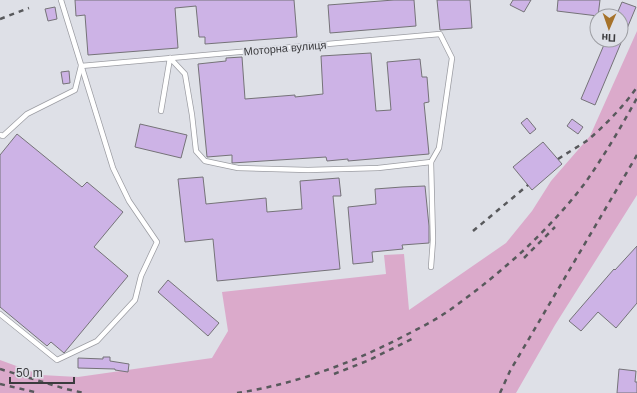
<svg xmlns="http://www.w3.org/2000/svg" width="637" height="393" font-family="Helvetica,sans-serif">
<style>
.green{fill:#dbaacb}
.building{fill:#cdb3e6;stroke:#757378}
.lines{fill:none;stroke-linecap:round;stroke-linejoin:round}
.service-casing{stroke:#9c9da3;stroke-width:6}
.service{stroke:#fff;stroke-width:4.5}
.rail{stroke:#58595c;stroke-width:2.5;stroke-dasharray:5 5;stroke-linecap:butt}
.labels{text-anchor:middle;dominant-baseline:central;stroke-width:3.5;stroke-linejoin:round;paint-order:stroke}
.street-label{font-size:11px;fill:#3b3b3e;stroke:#dee0e7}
</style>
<rect width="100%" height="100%" fill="#dee0e7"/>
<polygon class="green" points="637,31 637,195 555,325 516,393 0,393 0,360 41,375 78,377 212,358 228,331 222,292 386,274 384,255 404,254 409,310 506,243 532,211 551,181 590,136"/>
<g class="building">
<polygon points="75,0 294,0 297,37 205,44 205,37 199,37 196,6 175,8 178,48 88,55 85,15 76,16"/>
<polygon points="394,0 414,0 416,26 330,33 328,5"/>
<polygon points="437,0 470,0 472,28 440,30"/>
<polygon points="513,0 531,0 524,12 510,5"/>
<polygon points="558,0 600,0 598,16 557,11"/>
<polygon points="622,2 636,7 595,105 581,99 606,40 621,40 621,16 616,16"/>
<polygon points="55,7 57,19 48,21 45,9"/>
<polygon points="371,53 376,111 391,110 387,62 420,59 422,77 427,77 429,102 424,103 429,154 348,161 348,159 327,161 326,157 232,163 232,155 207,157 198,64 226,61 226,58 242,57 245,99 295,95 295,97 323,94 321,56"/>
<polygon points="69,71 70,83 63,84 61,72"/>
<polygon points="527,118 536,129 530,134 521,123"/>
<polygon points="572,119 583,127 578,134 567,126"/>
<polygon points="140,124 187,135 181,158 135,147"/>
<polygon points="17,134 82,187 87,182 123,212 94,247 128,276 64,353 51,342 47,346 0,307 0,155"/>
<polygon points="543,142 562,164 532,190 513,167"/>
<polygon points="203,177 206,204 266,198 267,212 302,209 300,181 339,178 341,196 333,196 340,269 217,281 213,239 185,242 178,179"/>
<polygon points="425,186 429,226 429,243 402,245 403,249 372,252 373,262 353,264 348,207 376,204 375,189 402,187"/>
<polygon points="637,246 637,303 616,328 598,312 581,331 569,321 614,269 615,270"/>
<polygon points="168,280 219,323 208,336 158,292"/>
<polygon points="103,357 110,357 110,361 129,364 128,372 115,370 115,369 78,368 78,358 103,359"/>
<polygon points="619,369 636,371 635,382 637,382 637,393 617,393"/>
</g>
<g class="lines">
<g class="service-casing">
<g id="service">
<polyline points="81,66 440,34 452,58 439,148 431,162 378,168 308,170 238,168 205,161 196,151 192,115 185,74 170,58 161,111"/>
<polyline points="0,135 3,136 27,114 75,90 81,66"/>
<polyline points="431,267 433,240 431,162"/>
<polyline points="0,314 57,360 97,341 135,300 141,276 157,242 129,201 113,168 61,0"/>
</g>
</g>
<use href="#service" class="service"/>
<g class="rail">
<polyline points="0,19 29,8"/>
<path d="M558,159C567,153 576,148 585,142C602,129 625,105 637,87"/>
<polyline points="473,231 528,185"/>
<polyline points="524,258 555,227"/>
<polyline points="0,369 66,389 84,393"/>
<polyline points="334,374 367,361 414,338"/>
<polyline points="0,384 39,393"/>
<path d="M237,393C295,384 350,364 402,337C420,328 438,319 454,307C479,289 502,270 524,250C546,229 567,207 585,183C604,156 621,127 637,98"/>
<polyline points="500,393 510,371 637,155"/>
</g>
</g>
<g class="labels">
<g class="street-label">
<text transform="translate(285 48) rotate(-5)">Моторна вулиця</text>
</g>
</g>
<g transform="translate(609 28) rotate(182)"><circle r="19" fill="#dee0e7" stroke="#9d9ea3"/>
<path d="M0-3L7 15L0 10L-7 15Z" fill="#a6722a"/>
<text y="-6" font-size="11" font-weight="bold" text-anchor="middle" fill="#3b3b3e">Пн</text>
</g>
<path d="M10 377v6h64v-6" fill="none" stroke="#3b3b3e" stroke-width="2"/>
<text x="16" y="377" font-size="12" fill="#3b3b3e" stroke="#dee0e7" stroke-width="3" paint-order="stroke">50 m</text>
</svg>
